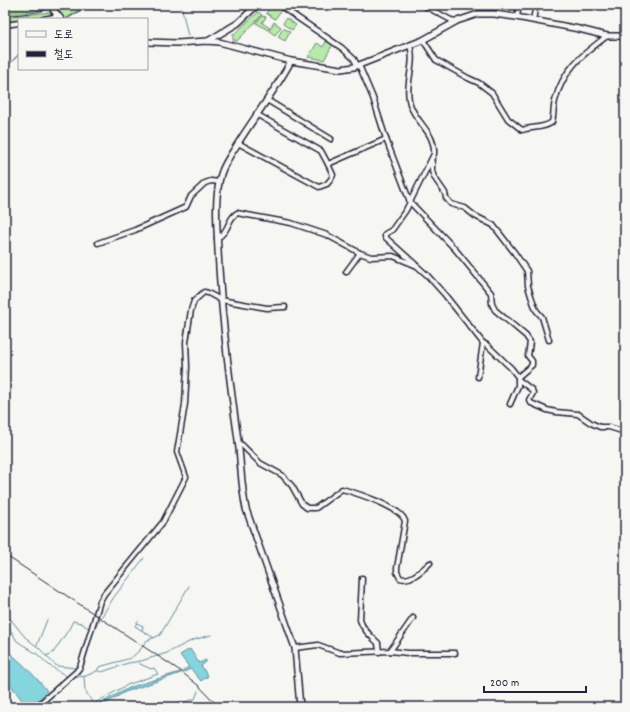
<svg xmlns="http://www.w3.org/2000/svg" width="630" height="712" font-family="Dekko,'Poor Story',sans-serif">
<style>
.green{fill:#b7e9a9;stroke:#6c8672}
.water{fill:#84d5dd;stroke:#5d8d9c}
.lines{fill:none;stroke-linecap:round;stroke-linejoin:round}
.stream{stroke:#5d8d9c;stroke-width:1}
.minor-casing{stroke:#22223b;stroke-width:7}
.major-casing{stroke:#22223b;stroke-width:8}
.minor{stroke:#f6f6f2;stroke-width:4}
.major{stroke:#f6f6f2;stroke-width:5}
.rail{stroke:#22223b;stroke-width:1}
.major-bridge-casing{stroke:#22223b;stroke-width:8;stroke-linecap:butt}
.major-bridge{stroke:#f6f6f2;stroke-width:5}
</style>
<rect width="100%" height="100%" fill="#f6f6f2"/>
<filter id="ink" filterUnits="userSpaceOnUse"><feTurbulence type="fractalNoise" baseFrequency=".025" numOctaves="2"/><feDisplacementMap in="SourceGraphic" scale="8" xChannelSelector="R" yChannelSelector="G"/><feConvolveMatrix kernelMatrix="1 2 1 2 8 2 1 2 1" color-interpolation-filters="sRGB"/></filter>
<g filter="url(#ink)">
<g class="green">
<polygon points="5,5 45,5 47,8 24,13 5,13"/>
<polygon points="73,5 87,5 65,19 57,10"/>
<polygon points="274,5 282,9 275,19 266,13"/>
<polygon points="50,12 51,15 28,19 19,19 19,20 5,22 5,16 27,15"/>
<polygon points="258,12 262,15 237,41 233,40 233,35"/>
<polygon points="262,16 266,17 262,23 270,28 268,30 256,23"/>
<polygon points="286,18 296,25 292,30 283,24"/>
<polygon points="274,22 281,27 275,35 269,31"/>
<polygon points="283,28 290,32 285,41 278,37"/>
<polygon points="327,40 333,44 324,60 308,57 317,43 323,47"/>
</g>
<g class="water">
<polygon points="190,649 199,663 206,660 206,662 201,666 208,676 201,681 191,669 184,672 183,670 189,667 180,655"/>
<path d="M5,650C15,655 40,681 47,691L35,704L38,707H24V703L10,684L5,680Z"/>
<polygon points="180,672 181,673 125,692 100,707 93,707 131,687"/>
</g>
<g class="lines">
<g class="stream">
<polyline points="181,5 188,36"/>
<polyline points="8,616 25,637 39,648 53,663 57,666 76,668"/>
<polyline points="5,621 17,641 37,654 50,666 68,677"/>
<polyline points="138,621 135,626 154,638"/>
<polyline points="137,623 143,626 142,630"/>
<polyline points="37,645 47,620"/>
<polyline points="46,656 53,653 69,629 73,621 81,623 90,629"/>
<polyline points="98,671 102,672 128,663 141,661 167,653 193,640 211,635"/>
<polyline points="77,677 86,676 97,671 99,667 131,658 140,650 146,641 160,635 189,586"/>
<polyline points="84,677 85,690 95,707"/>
<polyline points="186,702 191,707"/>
<polyline points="41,707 66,684 79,674 84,664 95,627 114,597 144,558"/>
<polyline points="88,707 127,685 158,674 154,668 151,669 140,664 139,661"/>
<polyline points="161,707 180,702"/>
<polyline points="167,707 195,699 198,691"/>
</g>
<g class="minor-casing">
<g id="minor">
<polyline points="279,5 342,48 354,59 357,65"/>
<polyline points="423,5 451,20 457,21"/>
<polyline points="517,17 519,5"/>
<polyline points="44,19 59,16"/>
<polyline points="533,20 536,5"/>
<polyline points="5,25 19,23"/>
<path d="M423,40L436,60L468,78L479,83L492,93L508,119L522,130C531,127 546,128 552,122C554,115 553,108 555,101C563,69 582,55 607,36"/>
<path d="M410,45C416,64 404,85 410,104C415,122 436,133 434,154L406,210L392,230L385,234V237L415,264"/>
<polyline points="359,65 373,98 386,139 410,202 455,249 491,293 492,304 495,310 526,336 530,342 528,356 532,361 532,365 518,377"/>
<polyline points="267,100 331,139"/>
<polyline points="238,143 319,187 327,184 331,179 333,175 328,164 321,151 256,114"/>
<polyline points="432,162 432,171 434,177 445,193 446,198 451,204 465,208 475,216 493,225 514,252 527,271 528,286 531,296 536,310 542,317 549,340"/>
<polyline points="328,164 386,139"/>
<path d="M217,238C230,231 227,219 237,213L291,223L327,235L360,253L371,257L393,256L417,266L427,275L445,295L483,343L487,345L511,368L518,377V386L510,404"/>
<polyline points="98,243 135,230 186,207 191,196 205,183 211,181 219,182"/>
<polyline points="346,272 360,253"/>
<polyline points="478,377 483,343"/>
<polyline points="519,380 532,390 533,393 529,400 531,403 547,410 556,412 578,414 591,423 600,427 609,427 625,432"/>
<path d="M238,444L242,445L260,463L282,475L292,486L302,504L307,508H316L342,489C356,493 401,507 405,521L397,568V572L400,578C411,582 422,570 430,563"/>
<path d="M362,578L360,620C363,630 371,636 378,643L379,652"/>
<polyline points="295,648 318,645 340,653 390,651 408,653 455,653"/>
<polyline points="390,651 413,618"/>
<polyline points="36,707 76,672 80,667 100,601 104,594 163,522 186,477 177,452 185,404 187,367 186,342 191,310 194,301 204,292 208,293 221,300 267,308 285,307"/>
</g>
</g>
<g class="major-casing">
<g id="major">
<polyline points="55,12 61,19"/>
<polyline points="208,41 238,23 257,5"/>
<polyline points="147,42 177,43 207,41 219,42 291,61 341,69 354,67 410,45 423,40 457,21 478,14 494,14 516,17 579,29 607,36 619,36 625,38"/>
<path d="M291,61C275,91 254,117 237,145C231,154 224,164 221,174C214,198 217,226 218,250C221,314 229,377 238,440C241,463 241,486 246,509L295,648L300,707"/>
</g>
</g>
<use href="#minor" class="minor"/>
<use href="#major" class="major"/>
<g class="rail">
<path d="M5,15C26,15 45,11 65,5"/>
<polyline points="67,19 89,5"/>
<polyline points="5,69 19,54"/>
<polyline points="5,555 179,670 199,686 219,707"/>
</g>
<g class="major-bridge-casing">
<polyline id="major-bridge" points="50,5 55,12"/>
</g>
<use href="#major-bridge" class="major-bridge"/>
</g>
</g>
<rect width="630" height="712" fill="none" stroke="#f6f6f2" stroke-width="20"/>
<rect x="10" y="10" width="610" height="692" fill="none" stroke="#22223b" stroke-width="1.5" filter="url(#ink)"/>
<rect x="18" y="18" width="130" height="52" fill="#f6f6f2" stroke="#a1a1a9"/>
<rect x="26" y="31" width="20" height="6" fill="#f6f6f2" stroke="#a1a1a9"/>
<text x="54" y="38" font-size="12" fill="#22223b">도로</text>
<rect x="26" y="51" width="20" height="6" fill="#22223b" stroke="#a1a1a9"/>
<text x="54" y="58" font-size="12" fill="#22223b">철도</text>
<path d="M484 686v6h102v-6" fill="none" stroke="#22223b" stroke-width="2"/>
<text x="490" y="686" font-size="12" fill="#22223b" stroke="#f6f6f2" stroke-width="3" paint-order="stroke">200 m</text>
</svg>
